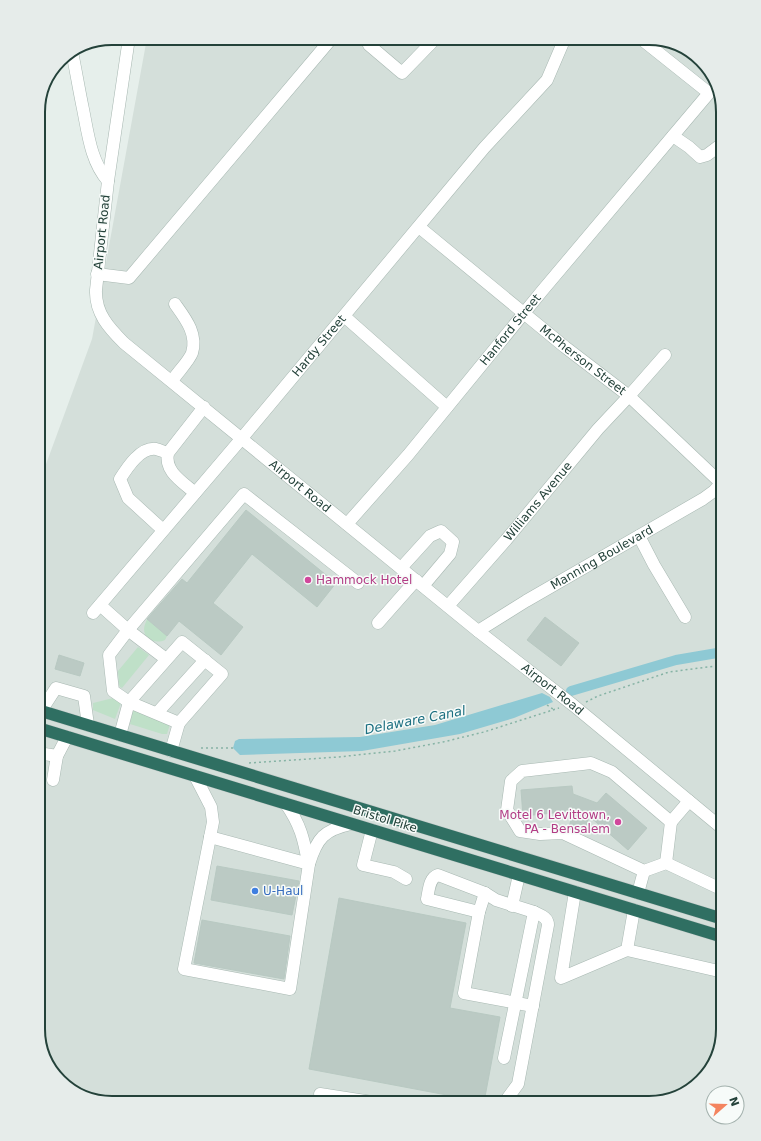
<svg xmlns="http://www.w3.org/2000/svg" width="761" height="1141" font-family="'DejaVu Sans',sans-serif">
<style>
.built{fill:#d4dfda}
.green{fill:#bfe0c8}
.water{fill:#8ec9d4}
.lines{fill:none;stroke-linecap:round;stroke-linejoin:round}
.canal{stroke:#8ec9d4;stroke-width:10}
.building{fill:#bbcac4;stroke:#b8c9c2}
.minor-casing{stroke:#a8b8b2;stroke-width:13}
.highway-casing{stroke:#c2cac8;stroke-width:13}
.path{stroke:#86b3a5;stroke-width:1.5;stroke-dasharray:2 3;stroke-linecap:butt}
.minor{stroke:#fff;stroke-width:12}
.highway{stroke:#2f6f62;stroke-width:12}
.hotel-dot{fill:#d1479c;stroke:#f7fbf9;stroke-width:1.5}
.shop-dot{fill:#3f7fe0;stroke:#f7fbf9;stroke-width:1.5}
.labels{text-anchor:middle;dominant-baseline:central;stroke-width:3;stroke-linejoin:round;paint-order:stroke}
.street-label{font-size:12px;fill:#24423a;stroke:#f7fbf9}
.hotel-label{font-size:12px;fill:#b23c85;stroke:#f7fbf9;text-anchor:start}
.shop-label{font-size:12px;fill:#366cbe;stroke:#f7fbf9;text-anchor:start}
.water-label{font-size:13px;font-style:italic;fill:#1c6f80;stroke:#f7fbf9}
.rim{fill:none;stroke:#24423a;stroke-width:2}
</style>
<rect width="100%" height="100%" fill="#e6efeb"/>
<polygon class="built" points="147,38 654,38 686,48 713,75 723,112 723,1029 713,1066 686,1093 649,1103 107,1103 75,1093 48,1066 38,1029 38,486 92,339"/>
<g class="green">
<path d="M147,619L167,636L165,640C156,644 144,640 144,629C144,626 146,622 147,619Z"/>
<polygon points="138,647 149,655 122,688 120,687 119,685 118,671"/>
<polygon points="113,698 121,703 115,719 93,710 93,703"/>
<polygon points="135,709 170,724 167,734 162,734 130,724 133,710"/>
</g>
<polygon class="water" points="542,693 550,697 553,702 514,718 460,734 362,751 240,755 233,748 235,741 239,739 360,737 435,725"/>
<g class="lines">
<polyline class="canal" points="571,691 676,660 723,652"/>
</g>
<g class="building">
<polygon points="246,510 336,583 317,607 252,554 213,603 243,627 221,655 179,621 167,636 147,619 182,579 187,583"/>
<polygon points="545,617 579,643 561,666 527,640"/>
<polygon points="59,655 84,663 80,676 55,669"/>
<polygon points="572,786 573,794 597,803 606,793 647,828 628,850 589,816 585,832 569,828 573,811 523,816 521,790"/>
<polygon points="217,866 299,881 292,915 211,900"/>
<polygon points="339,898 466,923 450,1008 500,1017 484,1102 309,1069"/>
<polygon points="202,920 290,936 284,979 194,963"/>
</g>
<g class="lines">
<g class="minor-casing">
<g id="minor">
<path id="s1" d="M129,38L108,181L96,290C95,313 109,328 124,343L478,631L573,705L723,829"/>
<polyline points="164,38 172,38"/>
<polyline points="366,38 369,45 402,73 436,38"/>
<path d="M72,52C76,71 79,90 83,109C88,134 91,162 108,181"/>
<polyline points="673,136 689,147 700,157 707,155 719,146"/>
<path id="s2" d="M419,227L565,347L629,396L723,485"/>
<polyline points="97,274 129,278 332,38"/>
<polyline points="344,316 447,407"/>
<path d="M172,381C177,373 189,361 192,353C198,334 185,318 175,304"/>
<path d="M195,493C183,482 164,472 168,453L204,407"/>
<path id="s3" d="M347,524L408,455L542,291L709,93L640,38"/>
<path d="M163,530L128,498L120,479C127,468 140,447 156,449C160,450 164,452 168,453"/>
<polyline points="639,536 654,565 685,617"/>
<polyline points="401,568 430,536 441,531 453,542 450,554 423,586"/>
<polyline points="100,605 128,630 244,494 358,583"/>
<path id="s4" d="M448,606L506,540L598,429L629,396L665,355"/>
<path id="s5" d="M93,613L242,438L484,148L547,80L565,38"/>
<polyline points="378,623 416,580"/>
<path id="s6" d="M478,631L526,601L703,499L714,491L723,481"/>
<polygon points="182,642 222,674 179,723 129,702"/>
<polyline points="41,711 56,688 84,696 88,725"/>
<polyline points="157,713 205,660"/>
<polyline points="120,735 129,702 113,691 109,655 128,630 166,659"/>
<polyline points="171,751 179,723"/>
<polyline points="38,753 57,756"/>
<path d="M195,776L211,807L213,822L184,969L290,989L309,864C317,838 324,830 351,824"/>
<polyline points="53,780 57,756 67,737"/>
<polyline points="689,801 671,822 612,772 591,763 522,771 511,781 507,810 520,831 540,834 563,833 644,871 666,863 723,890"/>
<path d="M286,804C300,824 304,839 308,863"/>
<polyline points="372,830 363,865 394,872 406,879"/>
<polyline points="210,837 309,864"/>
<polyline points="666,863 671,822"/>
<polyline points="575,892 561,978 627,950 634,910"/>
<polyline points="485,893 479,912 464,993 533,1006"/>
<polyline points="638,893 644,871"/>
<polyline points="512,906 519,875"/>
<path d="M479,912L427,899C429,890 429,878 438,875L485,893L496,900L534,912L504,1058"/>
<polyline points="627,950 723,972"/>
<polyline points="320,1094 378,1103"/>
<path d="M504,1103L518,1084L548,925C548,917 540,915 534,912"/>
</g>
</g>
<g class="highway-casing">
<g id="highway">
<polyline points="38,710 723,919"/>
<polyline points="38,728 723,937"/>
</g>
</g>
<g class="path">
<polyline points="586,702 598,696 669,672 723,665"/>
<polyline points="547,705 553,709"/>
<polyline points="201,748 233,748"/>
<polyline points="249,763 338,757 395,751 443,742 484,732 559,708"/>
</g>
<use href="#minor" class="minor"/>
<use href="#highway" class="highway"/>
</g>
<g class="hotel-dot">
<circle cx="308" cy="580" r="4"/>
<circle cx="618" cy="822" r="4"/>
</g>
<circle class="shop-dot" cx="255" cy="891" r="4"/>
<g class="labels">
<g class="street-label">
<text transform="translate(102 232) rotate(-84)">Airport Road</text>
<text stroke="none"><textPath href="#s3" startOffset="254">Hanford Street</textPath></text>
<text stroke="none"><textPath href="#s5" startOffset="350">Hardy Street</textPath></text>
<text stroke="none"><textPath href="#s2" startOffset="211">McPherson Street</textPath></text>
<text stroke="none"><textPath href="#s1" startOffset="543">Airport Road</textPath></text>
<text stroke="none"><textPath href="#s4" startOffset="138">Williams Avenue</textPath></text>
<text stroke="none"><textPath href="#s6" startOffset="144">Manning Boulevard</textPath></text>
<text stroke="none"><textPath href="#s1" startOffset="867">Airport Road</textPath></text>
<text transform="translate(385 819) rotate(17)">Bristol Pike</text>
</g>
<g class="hotel-label">
<text x="316" y="580">Hammock Hotel</text>
<text x="610" y="815" text-anchor="end">Motel 6 Levittown,<tspan x="610" dy="14">PA - Bensalem</tspan></text>
</g>
<g class="shop-label">
<text x="263" y="891">U-Haul</text>
</g>
<g class="water-label">
<text transform="translate(415 720) rotate(-11)">Delaware Canal</text>
</g>
</g>
<path d="M0 0H761V1141H0ZM112 45H649A67 67 0 0 1 716 112V1029A67 67 0 0 1 649 1096H112A67 67 0 0 1 45 1029V112A67 67 0 0 1 112 45Z" fill="#e6ecea" fill-rule="evenodd"/>
<path class="rim" d="M112 45H649A67 67 0 0 1 716 112V1029A67 67 0 0 1 649 1096H112A67 67 0 0 1 45 1029V112A67 67 0 0 1 112 45Z"/>
<g transform="translate(725 1105) rotate(70)"><circle r="19" fill="#f7fbf9" stroke="#a3b1ad"/>
<path d="M0-3L7 15L0 10L-7 15Z" fill="#f4845f"/>
<text y="-6" font-size="11" font-weight="bold" text-anchor="middle" fill="#24423a">N</text>
</g>
</svg>
